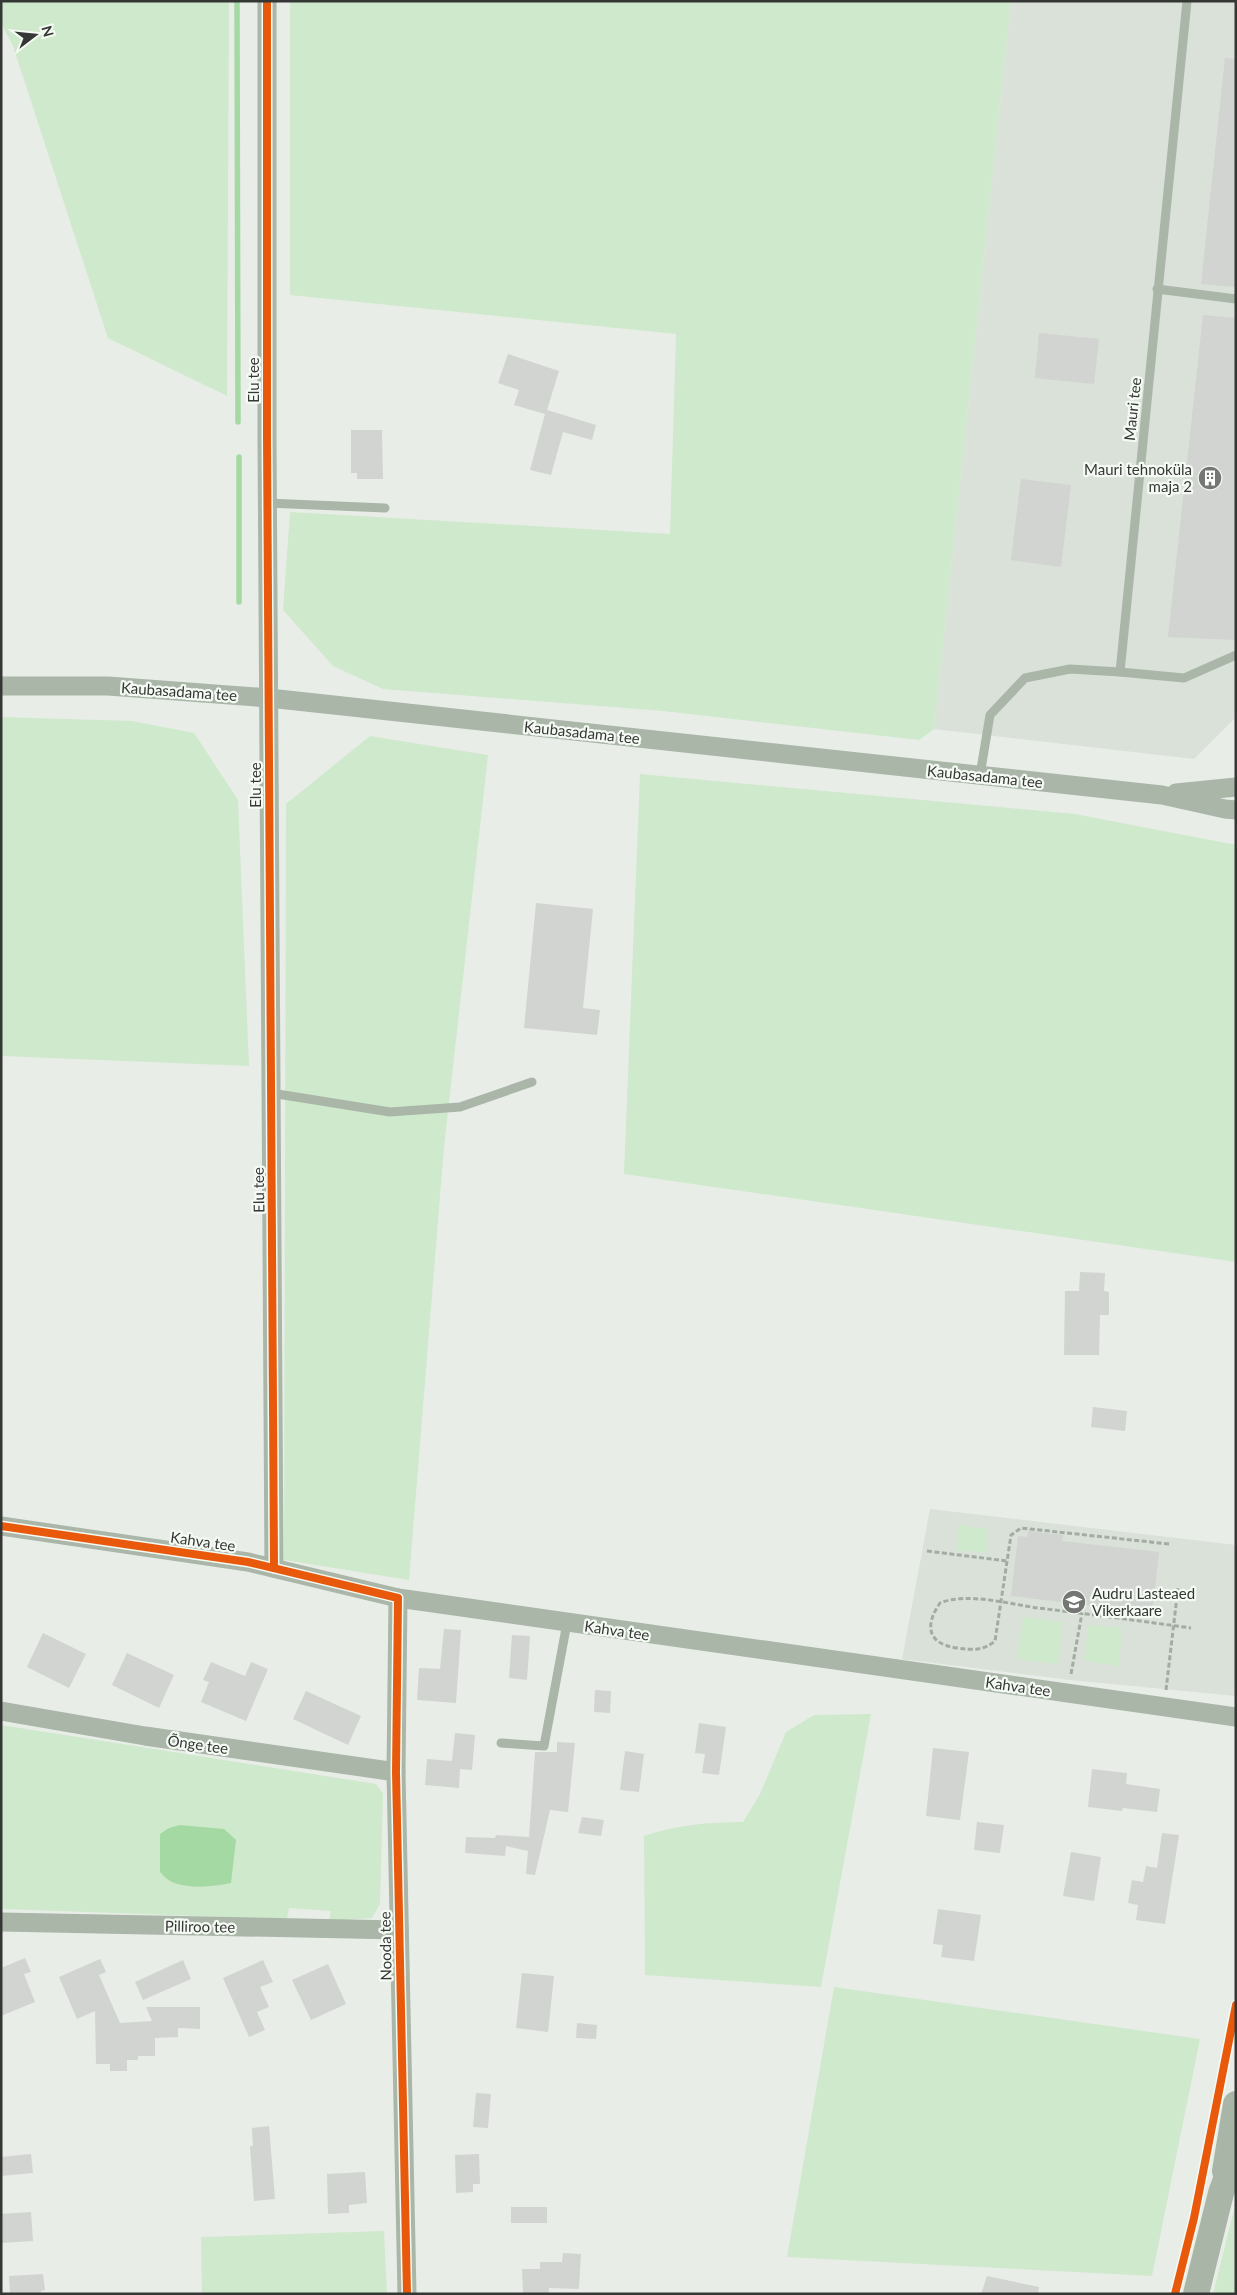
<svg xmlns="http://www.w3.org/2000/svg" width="1237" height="2295" font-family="Lato,sans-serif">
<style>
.built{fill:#d9e1d8}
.green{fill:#cfe9cc}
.water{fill:#a5d9a3}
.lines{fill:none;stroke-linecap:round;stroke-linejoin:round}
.stream{stroke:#a5d9a3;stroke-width:5.5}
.building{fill:#d1d4d0}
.path{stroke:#a3aca2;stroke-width:3;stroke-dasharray:5 2.5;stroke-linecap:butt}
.service{stroke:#a9b6a8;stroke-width:9}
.minor{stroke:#a9b6a8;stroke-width:19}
.secondary{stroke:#a8b5a7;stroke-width:26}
.cycleway-casing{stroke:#f5fbf4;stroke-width:11}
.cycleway{stroke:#e8590c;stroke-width:8}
.labels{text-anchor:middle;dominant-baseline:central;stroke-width:4.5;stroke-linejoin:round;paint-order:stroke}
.street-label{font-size:15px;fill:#353735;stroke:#f5fbf4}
.poi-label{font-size:15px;fill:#353735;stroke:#f5fbf4;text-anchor:end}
</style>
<rect width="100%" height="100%" fill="#e9ede8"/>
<g class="built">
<polygon points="1011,1 1236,1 1236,717 1194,759 934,729"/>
<polygon points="930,1509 1236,1545 1236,1696 1070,1680 902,1659"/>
</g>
<g class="green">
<polygon points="1,1 229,1 227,396 108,338 13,46 1,23"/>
<polygon points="290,1 1011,1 934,729 919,740 663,711 383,689 333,666 283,610 290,512 670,534 676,334 290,295"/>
<polygon points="1,717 132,721 194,733 238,800 249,1066 1,1056"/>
<polygon points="370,736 488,755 444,1147 409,1580 284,1560 286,804"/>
<polygon points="640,774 1075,814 1236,845 1236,1262 624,1174"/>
<polygon points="959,1525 987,1529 987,1553 956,1550"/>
<polygon points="1023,1617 1063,1622 1058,1664 1017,1659"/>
<polygon points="1088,1625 1122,1628 1119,1666 1084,1661"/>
<path d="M871,1714L821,1987L645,1975L644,1836C676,1825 708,1822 743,1822L760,1794L786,1732L814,1715Z"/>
<polygon points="1,1725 376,1784 383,1793 380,1904 372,1918 329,1921 331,1911 289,1908 287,1919 1,1909"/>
<polygon points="834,1987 1200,2039 1152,2276 787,2257"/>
<polygon points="1236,2201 1236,2294 1213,2294"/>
<polygon points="384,2231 387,2294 202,2294 201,2237"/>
</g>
<path class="water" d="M180,1825L224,1829L236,1840L231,1883C212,1887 189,1889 172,1882C167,1880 163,1875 160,1872V1834L169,1828Z"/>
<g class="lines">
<g class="stream">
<polyline points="237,1 238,422"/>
<polyline points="239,602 239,457"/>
</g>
</g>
<g class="building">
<polygon points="1225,58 1236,59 1236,287 1201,284"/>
<polygon points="1203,315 1236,318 1236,640 1168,637"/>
<polygon points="1039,333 1099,339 1094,384 1035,378"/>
<polygon points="508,354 559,371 547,410 596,425 592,440 563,432 551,475 530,470 545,414 514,405 519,390 498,383"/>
<polygon points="351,430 382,430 383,479 357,479 357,473 351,473"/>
<polygon points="1021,479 1071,485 1061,567 1011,560"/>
<polygon points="536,903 593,909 583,1008 600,1010 597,1035 524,1028"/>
<polygon points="1080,1272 1105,1273 1104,1291 1109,1292 1109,1315 1100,1315 1099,1355 1064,1355 1065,1291 1079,1291"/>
<polygon points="1093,1407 1127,1411 1125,1431 1091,1427"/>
<polygon points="1028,1531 1063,1535 1062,1541 1159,1552 1152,1613 1011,1596 1018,1536 1027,1537"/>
<polygon points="444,1629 461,1630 456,1703 417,1700 419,1668 440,1669"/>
<polygon points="43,1633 86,1654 69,1688 27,1667"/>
<polygon points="512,1635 530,1636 527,1680 509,1678"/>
<polygon points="127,1653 174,1675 159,1708 112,1685"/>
<polygon points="211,1662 245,1676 251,1662 268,1669 246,1721 201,1702 209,1682 203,1680"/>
<polygon points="595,1690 611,1691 610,1713 594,1712"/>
<polygon points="306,1691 361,1716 348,1745 293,1719"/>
<polygon points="699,1723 726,1727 719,1775 702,1773 705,1754 695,1753"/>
<polygon points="455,1733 475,1735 472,1770 460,1769 459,1788 425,1785 427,1759 452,1761"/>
<polygon points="557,1742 575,1743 568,1812 550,1810 535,1875 526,1874 528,1851 506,1846 505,1856 465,1853 466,1837 495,1838 496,1835 529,1837 535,1752 557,1752"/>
<polygon points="933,1748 969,1752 960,1820 926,1816"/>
<polygon points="625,1751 644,1754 639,1792 620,1790"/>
<polygon points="1092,1769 1127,1773 1126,1784 1160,1789 1157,1812 1123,1808 1122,1811 1088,1807"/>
<polygon points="582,1817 604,1820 601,1836 578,1833"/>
<polygon points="977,1822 1004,1825 1000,1853 974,1850"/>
<polygon points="1162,1833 1179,1835 1165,1924 1136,1920 1138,1905 1128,1903 1132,1880 1143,1882 1146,1866 1157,1868"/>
<polygon points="1071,1852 1101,1857 1094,1901 1063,1896"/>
<polygon points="938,1909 981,1915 974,1961 941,1957 943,1945 933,1944"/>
<polygon points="25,1958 31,1972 24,1974 35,2002 1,2016 1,1968"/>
<polygon points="100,1959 106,1972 99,1975 120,2023 152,2021 146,2007 200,2007 200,2029 178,2028 178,2037 155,2038 155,2056 138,2056 138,2060 127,2060 127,2071 110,2071 110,2064 96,2064 95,2011 77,2019 59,1977"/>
<polygon points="183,1960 191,1979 143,2000 135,1982"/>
<polygon points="263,1960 273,1982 260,1987 269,2007 257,2012 265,2030 249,2037 223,1978"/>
<polygon points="328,1964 346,2004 311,2020 292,1980"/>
<polygon points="522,1973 554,1976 548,2032 516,2028"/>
<polygon points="577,2023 597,2025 596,2039 576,2038"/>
<polygon points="476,2093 491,2094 488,2128 473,2127"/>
<polygon points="269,2126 275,2199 254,2201 250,2146 253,2146 252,2128"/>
<polygon points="31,2154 33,2173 1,2176 1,2157"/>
<polygon points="479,2154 480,2184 473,2184 473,2192 456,2193 455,2155"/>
<polygon points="365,2172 367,2203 349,2205 349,2213 328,2214 327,2174"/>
<rect x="511" y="2207" width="36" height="16"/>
<polygon points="31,2212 33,2241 1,2243 1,2214"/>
<polygon points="563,2253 581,2254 579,2289 549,2288 549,2294 523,2294 522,2269 540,2269 540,2262 562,2262"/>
<polygon points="43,2274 45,2290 41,2291 41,2294 10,2294 9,2276"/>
<polygon points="987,2276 1039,2287 1038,2294 981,2294"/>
</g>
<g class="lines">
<g class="path">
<path d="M1169,1544L1021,1528L1011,1535L995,1641C983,1651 972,1650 957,1648C928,1644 924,1626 940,1603C967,1592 1009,1604 1038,1608C1089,1614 1140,1621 1191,1628"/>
<polyline points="927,1551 1007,1561"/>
<polyline points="1071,1674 1082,1613"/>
<polyline points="1166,1690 1178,1588"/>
</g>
<g class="service">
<polyline points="1157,289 1236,299"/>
<polyline points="267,503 385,508"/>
<polyline points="1120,672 1184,678 1236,655"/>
<polyline points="980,775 990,715 1025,678 1070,669 1120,672 1187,1"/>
<polyline points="271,1093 390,1112 460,1107 532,1082"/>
<polyline points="501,1743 544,1746 567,1623"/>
</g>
<g class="minor">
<polyline points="267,1 267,438 274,1568"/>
<polyline points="1,686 108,686 269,698 1162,795 1225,809 1236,810"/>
<polyline points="1176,793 1236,787"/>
<polyline points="1,1526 248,1562 398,1598 1236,1717"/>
<polyline points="398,1598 396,1772 407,2294"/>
<polyline points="1,1711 145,1736 396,1772"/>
<polyline points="1,1922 399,1930"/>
</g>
<g class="secondary">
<polyline points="1225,2171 1236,2104"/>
<polyline points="1196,2294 1221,2193 1236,2152"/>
</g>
<g class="cycleway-casing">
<g id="cycleway">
<polyline points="267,1 267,438 274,1568"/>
<polyline points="1,1526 248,1562 398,1598 396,1772 407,2294"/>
<polyline points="1175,2294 1194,2218 1236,2005"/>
</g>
</g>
<use href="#cycleway" class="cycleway"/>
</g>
<defs>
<g id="building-disc" transform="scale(1.25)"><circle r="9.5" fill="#747774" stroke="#f5fbf4"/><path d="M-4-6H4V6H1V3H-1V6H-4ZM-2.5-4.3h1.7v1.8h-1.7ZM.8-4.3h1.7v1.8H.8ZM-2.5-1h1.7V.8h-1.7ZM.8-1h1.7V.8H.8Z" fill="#fff"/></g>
<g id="school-disc" transform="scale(1.25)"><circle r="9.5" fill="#747774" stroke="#f5fbf4"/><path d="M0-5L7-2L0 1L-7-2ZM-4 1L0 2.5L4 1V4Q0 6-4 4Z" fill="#fff"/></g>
</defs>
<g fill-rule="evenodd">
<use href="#building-disc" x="1210" y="478"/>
<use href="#school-disc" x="1074" y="1602"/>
</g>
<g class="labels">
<g class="street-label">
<text transform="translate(253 380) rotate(-90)">Elu tee</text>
<text transform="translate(1132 409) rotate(-84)">Mauri tee</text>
<text transform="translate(179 691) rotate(4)">Kaubasadama tee</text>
<text transform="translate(582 732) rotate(6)">Kaubasadama tee</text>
<text transform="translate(985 776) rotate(6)">Kaubasadama tee</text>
<text transform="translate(255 785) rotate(-90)">Elu tee</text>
<text transform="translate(258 1190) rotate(-91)">Elu tee</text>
<text transform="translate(203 1541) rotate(8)">Kahva tee</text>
<text transform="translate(617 1630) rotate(8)">Kahva tee</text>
<text transform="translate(1018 1686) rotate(8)">Kahva tee</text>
<text transform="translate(198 1744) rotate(8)">Õnge tee</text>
<text transform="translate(200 1926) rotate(1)">Pilliroo tee</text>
<text transform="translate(385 1946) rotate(-91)">Nooda tee</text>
</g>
<g class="poi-label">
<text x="1192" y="469">Mauri tehnoküla<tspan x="1192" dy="17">maja 2</tspan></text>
<text x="1092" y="1593" text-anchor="start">Audru Lasteaed<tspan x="1092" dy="17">Vikerkaare</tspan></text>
</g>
</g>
<rect width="1237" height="2295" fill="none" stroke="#353735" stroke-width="5"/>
<g transform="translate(35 35) rotate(74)" stroke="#f5fbf4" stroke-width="4" paint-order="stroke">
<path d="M0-4L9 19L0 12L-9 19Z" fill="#353735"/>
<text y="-8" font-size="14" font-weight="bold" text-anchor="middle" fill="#353735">N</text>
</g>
</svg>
